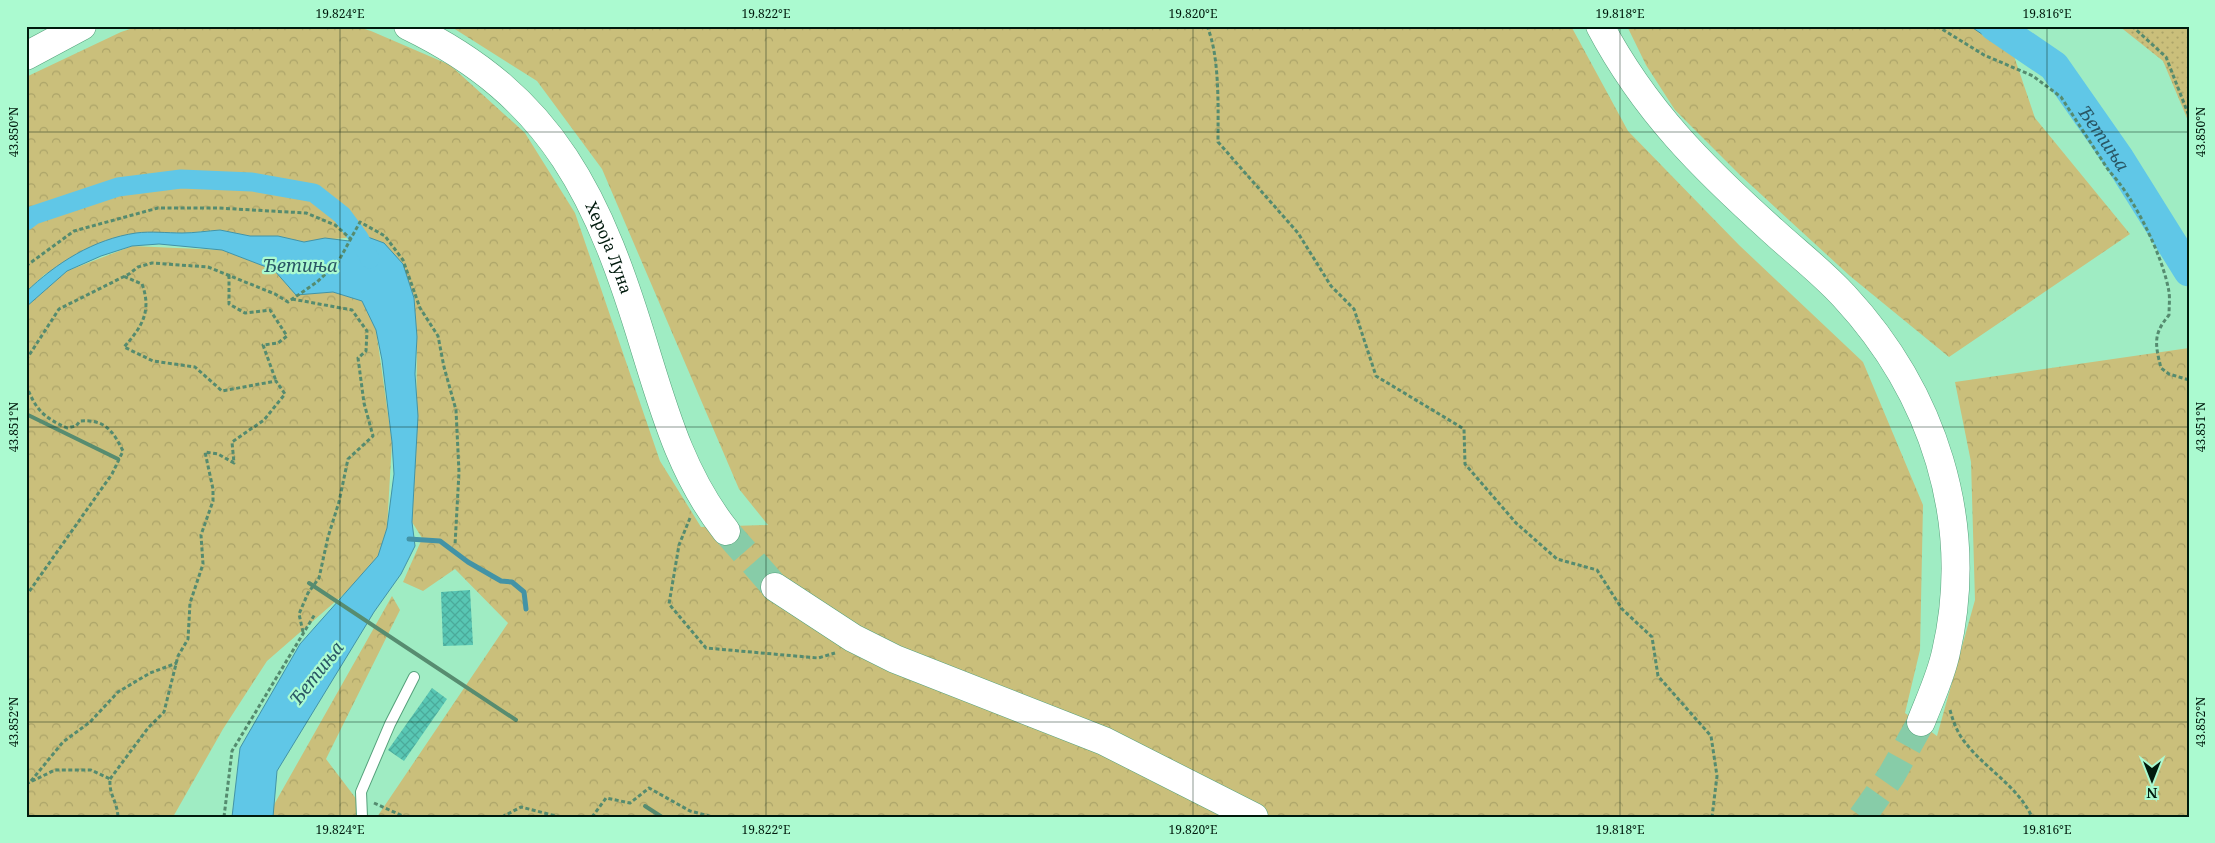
<svg xmlns="http://www.w3.org/2000/svg" width="2215" height="843" font-family="'Noto Serif',serif">
<style>
.grass{fill:url(#grass-dots)}
.forest{fill:url(#forest-crowns)}
.water{fill:#60c7e7;stroke:#4393a6}
.lines{fill:none;stroke-linecap:round;stroke-linejoin:round}
.stream{stroke:#4393a6;stroke-width:5}
.canal{stroke:#60c7e7;stroke-width:19}
.river{stroke:#60c7e7;stroke-width:31}
.building{fill:url(#building-cross-hatch)}
.primary-tunnel{stroke:#87cca8;stroke-width:28;stroke-dasharray:28 14;stroke-linecap:butt}
.lane-casing{stroke:#55a17b;stroke-width:12}
.primary-casing{stroke:#55a17b;stroke-width:29}
.path{stroke:#558b6f;stroke-width:3;stroke-dasharray:4 2.5;stroke-linecap:butt}
.lane{stroke:#fff;stroke-width:10}
.primary{stroke:#fff;stroke-width:28}
.rail{stroke:#578c70;stroke-width:4}
.ticks{fill:none;stroke:#001a0d;stroke-width:1;stroke-opacity:0.45}
.labels{text-anchor:middle;dominant-baseline:central;stroke-width:4.5;stroke-linejoin:round;paint-order:stroke}
.street-label{font-size:16px;fill:#001a0d;stroke:#abfad0}
.water-label{font-size:18px;font-style:italic;fill:#2a5765;stroke:#abfad0}
.neatline{fill:none;stroke:#001a0d;stroke-width:2}
.ticks-label{font-size:12px;text-anchor:middle;fill:#001a0d}
</style>
<defs>
<pattern id="grass-dots" width="8" height="8" patternUnits="userSpaceOnUse" patternTransform="scale(1.25)"><rect width="8" height="8" fill="#cabf7b"/><path d="M2 2h.1M6 6h.1" fill="none" stroke="#aca469" stroke-width="1.8" stroke-linecap="round"/></pattern>
<pattern id="forest-crowns" width="20" height="18" patternUnits="userSpaceOnUse" patternTransform="scale(1.25)"><rect width="20" height="18" fill="#cabf7b"/><path d="M2 6a3 3 0 1 1 6 0M12 15a3 3 0 1 1 6 0" fill="none" stroke="#aca469"/></pattern>
<pattern id="building-cross-hatch" width="8" height="8" patternUnits="userSpaceOnUse" patternTransform="scale(1.25)"><rect width="8" height="8" fill="#58c7b4"/><path d="M0 0l8 8M0 8l8-8" fill="none" stroke="#4baa9a"/></pattern>
</defs>
<rect width="100%" height="100%" fill="#9fecc3"/>
<polygon class="grass" points="2119,26 2189,26 2189,123 2163,61"/>
<g class="forest">
<polygon points="139,26 355,26 371,31 450,65 525,133 575,213 660,461 701,527 768,525 739,489 602,169 537,81 450,26 1571,26 1628,131 1739,245 1863,362 1923,505 1920,650 1905,713 1937,736 1975,600 1971,462 1955,382 2189,348 2189,817 377,817 508,623 455,569 423,591 403,582 421,541 436,540 422,538 412,522 416,443 417,337 414,298 365,236 304,242 278,236 250,236 220,230 184,233 136,233 45,274 26,292 26,77 121,32"/>
<polygon points="1627,26 1970,26 2014,56 2035,118 2130,234 1949,357 1850,276 1740,175 1675,110 1646,65"/>
<polygon points="132,246 222,250 274,270 296,295 333,292 362,301 376,330 392,442 387,528 378,556 359,581 267,661 223,729 173,817 26,817 26,307 67,271"/>
<polygon points="392,596 400,610 326,759 370,817 267,817"/>
</g>
<g class="water">
<polygon points="1970,26 2022,26 2015,44 2014,56"/>
<path d="M220,230L250,236H278L304,242L325,238L349,241L365,236L384,243L403,264L414,298L417,337L415,374L418,416L412,522L415,546L401,574L374,612L277,771L273,817H232L240,748L300,644L378,556L387,528L394,474L392,442L382,360L376,330L362,301L333,292L296,295L274,270L222,250L159,244L132,246L101,256L67,271L26,307V292C56,263 94,239 136,233C151,231 167,233 182,233C194,233 207,231 220,230Z"/>
</g>
<g class="lines">
<polyline class="stream" points="409,539 440,541 468,562 501,581 512,582 524,592 526,609"/>
<polyline class="canal" points="26,221 34,215 118,187 181,179 252,182 314,193 342,215 359,238 370,259"/>
<path class="river" id="s1" d="M1995,26L2054,66L2119,159L2189,271"/>
</g>
<g class="building">
<polygon points="470,590 473,645 443,646 441,592"/>
<polygon points="432,688 447,699 404,761 388,750"/>
</g>
<g class="lines">
<g class="primary-tunnel">
<polyline points="726,531 775,587"/>
<polyline points="1862,817 1891,776 1921,722"/>
</g>
<g class="lane-casing">
<polyline id="lane" points="362,817 361,792 390,724 414,677"/>
</g>
<g class="primary-casing">
<g id="primary">
<path id="s2" d="M408,26C555,97 600,200 645,349C665,414 683,477 726,531"/>
<path d="M1600,26C1645,111 1703,168 1773,231C1797,253 1822,272 1844,296C1933,392 1976,521 1946,652C1941,676 1930,699 1921,722"/>
<polyline points="26,56 82,26"/>
<polyline points="775,587 853,638 895,659 1104,741 1254,817"/>
</g>
</g>
<g class="path">
<path d="M1207,26C1220,56 1218,109 1218,142L1298,233L1331,286L1354,309L1376,376L1464,429L1465,464L1516,523L1557,559L1597,570L1622,609L1652,637L1658,676L1711,736L1717,776L1712,817"/>
<path d="M1937,26L1984,55L2033,76L2061,97L2109,171C2134,197 2163,256 2169,292C2170,299 2169,307 2169,315C2153,334 2155,344 2161,368L2169,374L2189,380"/>
<polyline points="2132,26 2166,57 2189,116"/>
<polyline points="26,266 74,231 158,208 218,208 306,213 335,225 351,239"/>
<polyline points="229,275 229,304 245,313 270,310 287,336 278,343 263,345 276,381"/>
<polyline points="292,299 352,310 367,331 366,351 358,358 364,403 373,436 348,459 339,502 328,537 319,578 308,593 299,614 303,632"/>
<polyline points="26,360 59,309 129,274 138,267 152,263 208,267 275,294 288,302 317,282 338,262 360,222 385,236 403,260 420,308 438,336 444,367 456,410 459,472 455,545"/>
<path d="M26,385C36,410 43,417 67,428L76,426L80,421C105,419 113,431 123,451L112,474L26,596"/>
<polyline points="690,518 679,545 669,604 706,648 818,658 835,653"/>
<path d="M1950,710C1953,721 1957,732 1964,741C1985,769 2017,785 2032,817"/>
<path d="M110,779L148,728L164,712L178,656L188,639L190,603L203,564L201,535L213,501V489L205,452L218,454L234,463L232,442L264,420L285,394L276,381L222,391L195,367L153,361L124,347C142,327 152,311 142,284L123,276"/>
<polyline points="31,781 63,742 90,722 118,692 150,673 177,663"/>
<path d="M26,784L55,770H91L110,779C109,796 117,800 118,817"/>
<polyline points="374,803 405,817"/>
<polyline points="224,817 232,751 315,614"/>
<polyline points="502,817 521,807 560,817"/>
<polyline points="592,817 606,798 630,803 649,788 690,811 713,817"/>
</g>
<use href="#lane" class="lane"/>
<use href="#primary" class="primary"/>
<g class="rail">
<polyline points="26,414 118,459"/>
<polyline points="309,583 516,720"/>
<polyline points="645,806 662,817"/>
</g>
</g>
<path class="ticks" d="M340,26V817M766,26V817M1193,26V817M1620,26V817M2047,26V817M26,132H2189M26,427H2189M26,722H2189"/>
<g class="labels">
<g class="street-label">
<text stroke="none"><textPath href="#s2" startOffset="308">Хероја Луна</textPath></text>
</g>
<g class="water-label">
<text stroke="none"><textPath href="#s1" startOffset="159">Ђетиња</textPath></text>
<text x="300" y="265">Ђетиња</text>
<text transform="translate(316 673) rotate(-52)">Ђетиња</text>
</g>
</g>
<rect width="2215" height="843" fill="none" stroke="#abfad0" stroke-width="55"/>
<g transform="translate(2152 780) rotate(180)" stroke="#abfad0" stroke-width="4" paint-order="stroke">
<path d="M0-4L9 19L0 12L-9 19Z" fill="#001a0d"/>
<text y="-8" font-size="14" font-weight="bold" text-anchor="middle" fill="#001a0d">N</text>
</g>
<rect x="28" y="28" width="2160" height="788" class="neatline"/>
<g class="ticks-label">
<text x="340" y="18">19.824°E</text>
<text x="766" y="18">19.822°E</text>
<text x="1193" y="18">19.820°E</text>
<text x="1620" y="18">19.818°E</text>
<text x="2047" y="18">19.816°E</text>
<text transform="translate(2201 132) rotate(-90)" y="4">43.850°N</text>
<text transform="translate(14 132) rotate(-90)" y="4">43.850°N</text>
<text transform="translate(2201 427) rotate(-90)" y="4">43.851°N</text>
<text transform="translate(14 427) rotate(-90)" y="4">43.851°N</text>
<text transform="translate(2201 722) rotate(-90)" y="4">43.852°N</text>
<text transform="translate(14 722) rotate(-90)" y="4">43.852°N</text>
<text x="340" y="834">19.824°E</text>
<text x="766" y="834">19.822°E</text>
<text x="1193" y="834">19.820°E</text>
<text x="1620" y="834">19.818°E</text>
<text x="2047" y="834">19.816°E</text>
</g>
</svg>
